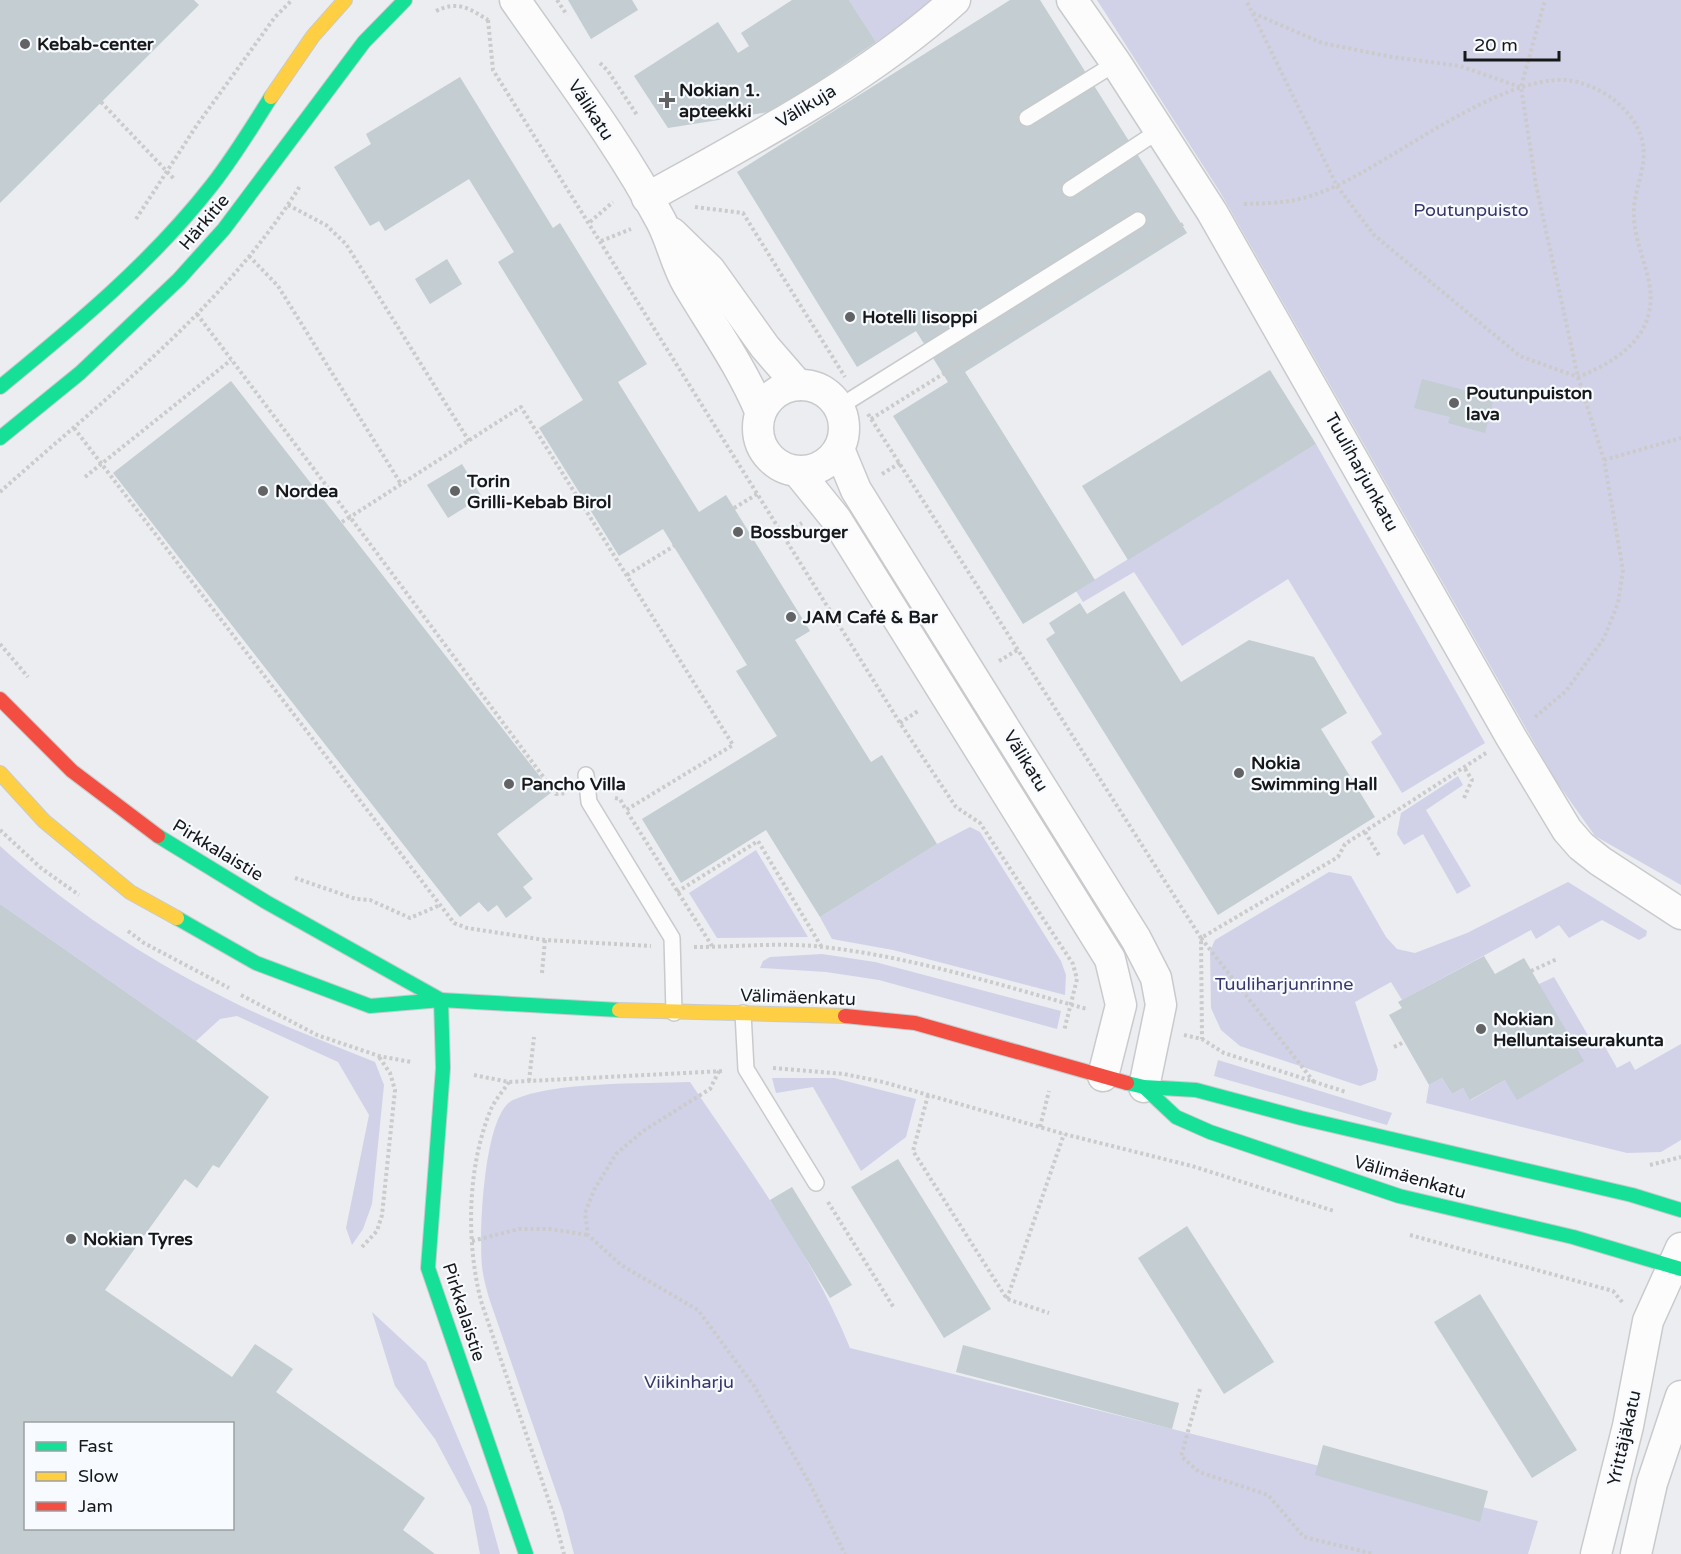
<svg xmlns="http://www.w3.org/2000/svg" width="1681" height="1554" font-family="'Varela Round',sans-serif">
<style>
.green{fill:#d1d2e7}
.building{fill:#c3cdd2;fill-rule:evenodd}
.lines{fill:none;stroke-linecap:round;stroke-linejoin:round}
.lane-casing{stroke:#c8cacc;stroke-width:18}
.street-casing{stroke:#c8cacc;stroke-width:33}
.fast-casing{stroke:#c8cacc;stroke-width:16}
.slow-casing{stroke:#c8cacc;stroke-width:16}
.jam-casing{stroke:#c8cacc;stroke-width:16}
.path{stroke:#cbcbcc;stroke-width:4;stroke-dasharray:3 3;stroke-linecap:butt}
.lane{stroke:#fcfcfd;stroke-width:15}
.street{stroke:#fcfcfd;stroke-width:30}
.fast{stroke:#16e098;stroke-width:14}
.slow{stroke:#ffcf43;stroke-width:14}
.jam{stroke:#f24e42;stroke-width:14}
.poi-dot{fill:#616364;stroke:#f7fafe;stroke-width:2}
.labels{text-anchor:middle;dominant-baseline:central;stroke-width:4.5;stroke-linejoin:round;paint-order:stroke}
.poi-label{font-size:18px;font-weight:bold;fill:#171819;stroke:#f7fafe;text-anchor:start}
.street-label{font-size:18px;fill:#171819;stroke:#f7fafe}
.park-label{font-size:18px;fill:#3a3668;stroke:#f7fafe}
</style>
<rect width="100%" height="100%" fill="#ebedf0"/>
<g class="green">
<polygon points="849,0 935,0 876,42"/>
<polygon points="1097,0 1681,0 1681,885 1595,836 1556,781 1220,192"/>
<polygon points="1316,444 1485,743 1402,793 1371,742 1382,734 1288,579 1182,646 1134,572 1083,602 1076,591"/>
<polygon points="1458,776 1463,785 1426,810 1471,886 1457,894 1423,834 1404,845 1397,834 1401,813"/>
<polygon points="970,827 980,832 1061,961 1066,975 1065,995 893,950 832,939 820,917 937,844"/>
<path d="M0,846C66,906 143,957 223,997C271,1022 324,1041 375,1062L384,1085L372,1204L363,1229L352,1245L346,1228L369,1115L338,1062L237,1016L220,1019L196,1041L0,904Z"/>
<polygon points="756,850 808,937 717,938 689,893"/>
<polygon points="1329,872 1351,876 1386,937 1397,949 1415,953 1467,933 1568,882 1647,931 1646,936 1639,940 1602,920 1569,938 1559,925 1536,939 1531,930 1402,1000 1391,982 1355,1002 1378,1070 1376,1080 1360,1086 1240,1046 1221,1030 1211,1008 1210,951 1215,940"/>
<polygon points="822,954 875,962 1061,1011 1057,1029 879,980 826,972 760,968 763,961 770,957"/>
<polygon points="1554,977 1596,1049 1604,1045 1617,1068 1630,1061 1635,1070 1681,1044 1681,1140 1661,1152 1627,1153 1426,1103 1429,1085 1442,1078 1452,1094 1463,1088 1471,1100 1505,1080 1539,984"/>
<polygon points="1218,1060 1392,1113 1387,1125 1214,1076"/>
<polygon points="772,1078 834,1078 916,1099 906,1137 861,1171 813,1087 776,1093"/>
<path d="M690,1082C748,1168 811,1252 850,1348L1538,1521L1528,1554H574L563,1512L489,1298C486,1287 483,1277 482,1266C479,1236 483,1114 513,1100C555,1081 642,1084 690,1082Z"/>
<polygon points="372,1312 426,1362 487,1507 500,1554 480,1554 471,1506 435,1439 395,1386"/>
</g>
<g class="building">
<polygon points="0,0 194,0 199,5 0,203"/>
<polygon points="568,0 632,0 638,10 591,39"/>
<polygon points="792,0 849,0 876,42 775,111 668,128 634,76 718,22 738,53 749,46 741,33"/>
<polygon points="1010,0 1040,0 1187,233 965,372 1095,580 1023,624 893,416 948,382 916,331 857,367 737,172"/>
<polygon points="460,77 553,228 560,223 647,364 618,382 699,512 726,495 810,631 795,640 871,762 882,755 937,844 820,917 766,830 681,883 642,819 777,736 736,671 747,665 663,529 619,556 539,428 583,400 498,262 514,252 469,179 385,231 379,221 370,226 334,167 371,144 366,134"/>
<polygon points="447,259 462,284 430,304 415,279"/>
<polygon points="1270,370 1316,444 1128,560 1082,486"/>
<polygon points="1422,379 1494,398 1485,433 1448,423 1450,417 1414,408"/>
<polygon points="231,381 552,792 497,834 533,879 523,887 532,898 506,918 497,905 488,912 479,902 460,917 113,473"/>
<polygon points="462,464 482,497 448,518 427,485"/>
<polygon points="1124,591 1181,682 1249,640 1314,657 1347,713 1321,729 1375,817 1218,915 1046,639 1055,633 1049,623 1080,603 1087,614"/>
<path d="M0,904L196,1041L269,1097L219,1168L213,1165L197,1188L185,1179L105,1290L232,1377L255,1344L293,1369L276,1392L425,1498L403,1530L435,1554H0ZM26,1424H232V1528H26Z"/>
<polygon points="1484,956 1495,974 1524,958 1584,1061 1517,1100 1505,1080 1470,1100 1463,1088 1452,1094 1442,1078 1429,1085 1389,1015 1402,1008 1398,1002"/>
<polygon points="898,1159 991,1309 944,1338 851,1187"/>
<polygon points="792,1187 852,1285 830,1298 770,1200"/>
<polygon points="1187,1226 1274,1362 1224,1394 1138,1258"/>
<polygon points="1480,1294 1577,1450 1532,1478 1434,1322"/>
<polygon points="963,1345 1179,1403 1172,1429 956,1372"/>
<polygon points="1323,1445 1488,1491 1480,1522 1315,1475"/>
</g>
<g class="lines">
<g class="lane-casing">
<g id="lane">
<polyline points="1027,118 1116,63"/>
<polyline points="1070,189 1160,130"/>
<polyline points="839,407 1138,220"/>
<polyline points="586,775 589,802 672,938 674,1013"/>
<polyline points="743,1013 746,1069 816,1183"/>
</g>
</g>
<g class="street-casing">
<g id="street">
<path d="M515,0C565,72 620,144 661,221C672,242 676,265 688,285C713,327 741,366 760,411"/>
<polyline points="1072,0 1116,63 1212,212 1511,737 1567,830 1581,846 1600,861 1681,914"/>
<path d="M647,198C753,139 865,81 955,0"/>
<polyline points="672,233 710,270 765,347 798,385"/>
<circle cx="801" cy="428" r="43"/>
<polyline points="839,449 856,490 1136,939 1156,978 1161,1005 1144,1087"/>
<polyline points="798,472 836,519 1110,959 1121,1005 1103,1076"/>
<polyline points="1596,1554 1628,1426 1648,1321 1681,1248"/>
<polyline points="1636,1554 1652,1483 1681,1396"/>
</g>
</g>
<g class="fast-casing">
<g id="fast">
<path d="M0,387C76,325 152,262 212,185C234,157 252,127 271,97"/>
<polyline points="0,438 80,373 179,279 224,229 364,42 405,0"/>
<polyline points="158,836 266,902 441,1000"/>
<polyline points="177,918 256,963 370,1006 441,1000 619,1010"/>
<polyline points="441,1000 443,1068 428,1268 526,1554"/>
<polyline points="1127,1083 1144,1087 1196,1090 1301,1118 1632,1195 1681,1210"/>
<polyline points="1144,1087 1176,1117 1210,1132 1399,1196 1573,1237 1681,1269"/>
</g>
</g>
<g class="slow-casing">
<g id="slow">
<polyline points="271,97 313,36 345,0"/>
<polyline points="0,773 44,821 130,892 177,918"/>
<polyline points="619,1010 845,1016"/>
</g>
</g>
<g class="jam-casing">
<g id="jam">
<polyline points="0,699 72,771 158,836"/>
<polyline points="845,1016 915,1023 1127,1083"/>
</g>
</g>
<g class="path">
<polyline points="557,0 567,15"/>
<path d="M436,11C458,0 470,9 488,20"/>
<polyline points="1253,13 1322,43 1392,57 1460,66 1520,87"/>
<polyline points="488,20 493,70 900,723 956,807 980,823 1073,964 1077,979 1064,1031"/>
<polyline points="600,63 608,71 637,115"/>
<polyline points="101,102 175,180"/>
<path d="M1244,204C1282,203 1301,202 1336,186C1397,158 1498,77 1565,80C1581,81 1602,90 1614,100C1627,111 1637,122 1642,140C1648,163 1636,185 1634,207C1632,234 1644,257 1649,282C1659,333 1621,360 1578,377L1520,356L1374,235L1337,186L1246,0"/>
<polyline points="288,205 326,225 346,244 469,441"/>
<polyline points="695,207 743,213 845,377"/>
<polyline points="136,219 197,125 275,17 292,0"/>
<polyline points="590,222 613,202"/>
<polyline points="601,241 631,229"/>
<polyline points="249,256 278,286 401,484"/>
<polyline points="197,314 350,517 521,407 733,745 626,810 712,946"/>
<polyline points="868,414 1201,938 1202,1039"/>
<polyline points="871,419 1183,224"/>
<polyline points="74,428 454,923 467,928 545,940 651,946"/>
<polyline points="1604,460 1681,438"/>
<polyline points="882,474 900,463"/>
<polyline points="85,477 231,360"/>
<path d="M0,492C106,397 224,308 300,186"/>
<polyline points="734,508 759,493"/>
<polyline points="342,522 350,517 556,794 566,793"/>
<polyline points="785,534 802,523"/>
<polyline points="627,575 674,546"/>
<polyline points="0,644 28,677"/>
<polyline points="999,661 1019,649"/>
<polyline points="1535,717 1566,691 1604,638 1618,603 1623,570 1604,460 1578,377 1536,185 1521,87 1545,0"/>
<polyline points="900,723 918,711"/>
<polyline points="615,798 620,799 626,810"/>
<polyline points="1464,798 1472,780 1464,767"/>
<polyline points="0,830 41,868 79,895"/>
<polyline points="1365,832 1380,857"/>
<polyline points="295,878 356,899 370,900 410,918 440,905"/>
<polyline points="677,892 758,841 821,946"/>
<polyline points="128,931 144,943 229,988"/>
<path d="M694,947C737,947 781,942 823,947C913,957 1000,985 1087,1009"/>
<polyline points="1531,971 1557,959"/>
<polyline points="542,973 545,940"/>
<polyline points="241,995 317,1035 379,1056 411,1062"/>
<polyline points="1184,1035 1202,1039 1224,1053 1346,1092"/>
<polyline points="1394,1047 1404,1042"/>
<polyline points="773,1068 844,1074 883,1082 1064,1134 1192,1166 1334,1211"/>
<polyline points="719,1071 710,1089 643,1131 616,1154 594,1190 585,1213 588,1235 621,1265 698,1310 754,1386 810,1484 845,1554"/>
<polyline points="474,1075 509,1082 724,1071"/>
<polyline points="529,1081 534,1037"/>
<path d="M509,1082C503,1091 495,1100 491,1109C467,1167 466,1242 481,1301L554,1516L564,1554"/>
<polyline points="1314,1082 1201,938 1338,857 1345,844 1486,753"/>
<polyline points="928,1095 913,1151 1007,1299 1049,1313"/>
<polyline points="1040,1127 1049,1091"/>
<polyline points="1650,1165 1681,1157"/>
<polyline points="828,1202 894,1308"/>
<polyline points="1410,1235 1613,1291 1623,1303"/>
<polyline points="472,1241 519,1229 550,1229 588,1235"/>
<polyline points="362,1247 377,1231 382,1215 395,1090 390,1073 379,1057"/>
<polyline points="1007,1299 1064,1134"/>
<polyline points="1200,1389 1181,1456 1199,1472 1268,1495 1304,1537 1374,1554"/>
</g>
<use href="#lane" class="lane"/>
<use href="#street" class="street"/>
<use href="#fast" class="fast"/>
<use href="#slow" class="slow"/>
<use href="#jam" class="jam"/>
</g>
<g class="poi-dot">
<circle cx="25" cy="44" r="6"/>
<path d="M664 91h6v6h6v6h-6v6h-6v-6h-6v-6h6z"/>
<circle cx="850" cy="317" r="6"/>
<circle cx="1454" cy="403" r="6"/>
<circle cx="263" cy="491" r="6"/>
<circle cx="455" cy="491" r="6"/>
<circle cx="738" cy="532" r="6"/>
<circle cx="791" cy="617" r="6"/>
<circle cx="1239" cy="773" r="6"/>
<circle cx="509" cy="784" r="6"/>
<circle cx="1481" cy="1029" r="6"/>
<circle cx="71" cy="1239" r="6"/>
</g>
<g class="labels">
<g class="poi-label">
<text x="37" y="44">Kebab-center</text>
<text x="679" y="90">Nokian 1.<tspan x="679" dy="21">apteekki</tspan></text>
<text x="862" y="317">Hotelli Iisoppi</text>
<text x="1466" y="393">Poutunpuiston<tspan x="1466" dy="21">lava</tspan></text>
<text x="467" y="481">Torin<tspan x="467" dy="21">Grilli-Kebab Birol</tspan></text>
<text x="275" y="491">Nordea</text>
<text x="750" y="532">Bossburger</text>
<text x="803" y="617">JAM Café &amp; Bar</text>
<text x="1251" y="763">Nokia<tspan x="1251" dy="21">Swimming Hall</tspan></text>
<text x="521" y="784">Pancho Villa</text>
<text x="1493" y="1019">Nokian<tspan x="1493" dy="21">Helluntaiseurakunta</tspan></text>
<text x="83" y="1239">Nokian Tyres</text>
</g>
<g class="street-label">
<text transform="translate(806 106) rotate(-31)">Välikuja</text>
<text transform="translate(591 110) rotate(57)">Välikatu</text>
<text transform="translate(204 222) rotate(-50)">Härkitie</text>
<text transform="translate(1362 472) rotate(61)">Tuuliharjunkatu</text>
<text transform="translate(1026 761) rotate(58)">Välikatu</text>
<text transform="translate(218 850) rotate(31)">Pirkkalaistie</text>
<text transform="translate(798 997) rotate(2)">Välimäenkatu</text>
<text transform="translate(1410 1177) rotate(16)">Välimäenkatu</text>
<text transform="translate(464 1312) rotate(72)">Pirkkalaistie</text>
<text transform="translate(1624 1438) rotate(-77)">Yrittäjäkatu</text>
</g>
<g class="park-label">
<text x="1471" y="210">Poutunpuisto</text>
<text x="1284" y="984">Tuuliharjunrinne</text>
<text x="689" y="1382">Viikinharju</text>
</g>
</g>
<rect x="24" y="1422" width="210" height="108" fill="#f7fafe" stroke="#9da0a2" stroke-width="1.5"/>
<rect x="36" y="1442" width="30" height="9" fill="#16e098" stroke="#9da0a2" stroke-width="1.5"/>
<text x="78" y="1452" font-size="18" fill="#171819">Fast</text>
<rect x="36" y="1472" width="30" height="9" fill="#ffcf43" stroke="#9da0a2" stroke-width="1.5"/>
<text x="78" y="1482" font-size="18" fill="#171819">Slow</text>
<rect x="36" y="1502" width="30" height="9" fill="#f24e42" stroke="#9da0a2" stroke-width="1.5"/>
<text x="78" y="1512" font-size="18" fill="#171819">Jam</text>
<path d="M1465 51v9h94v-9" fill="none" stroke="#171819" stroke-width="3"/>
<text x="1474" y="51" font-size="18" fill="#171819" stroke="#f7fafe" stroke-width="4.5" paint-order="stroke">20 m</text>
</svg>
